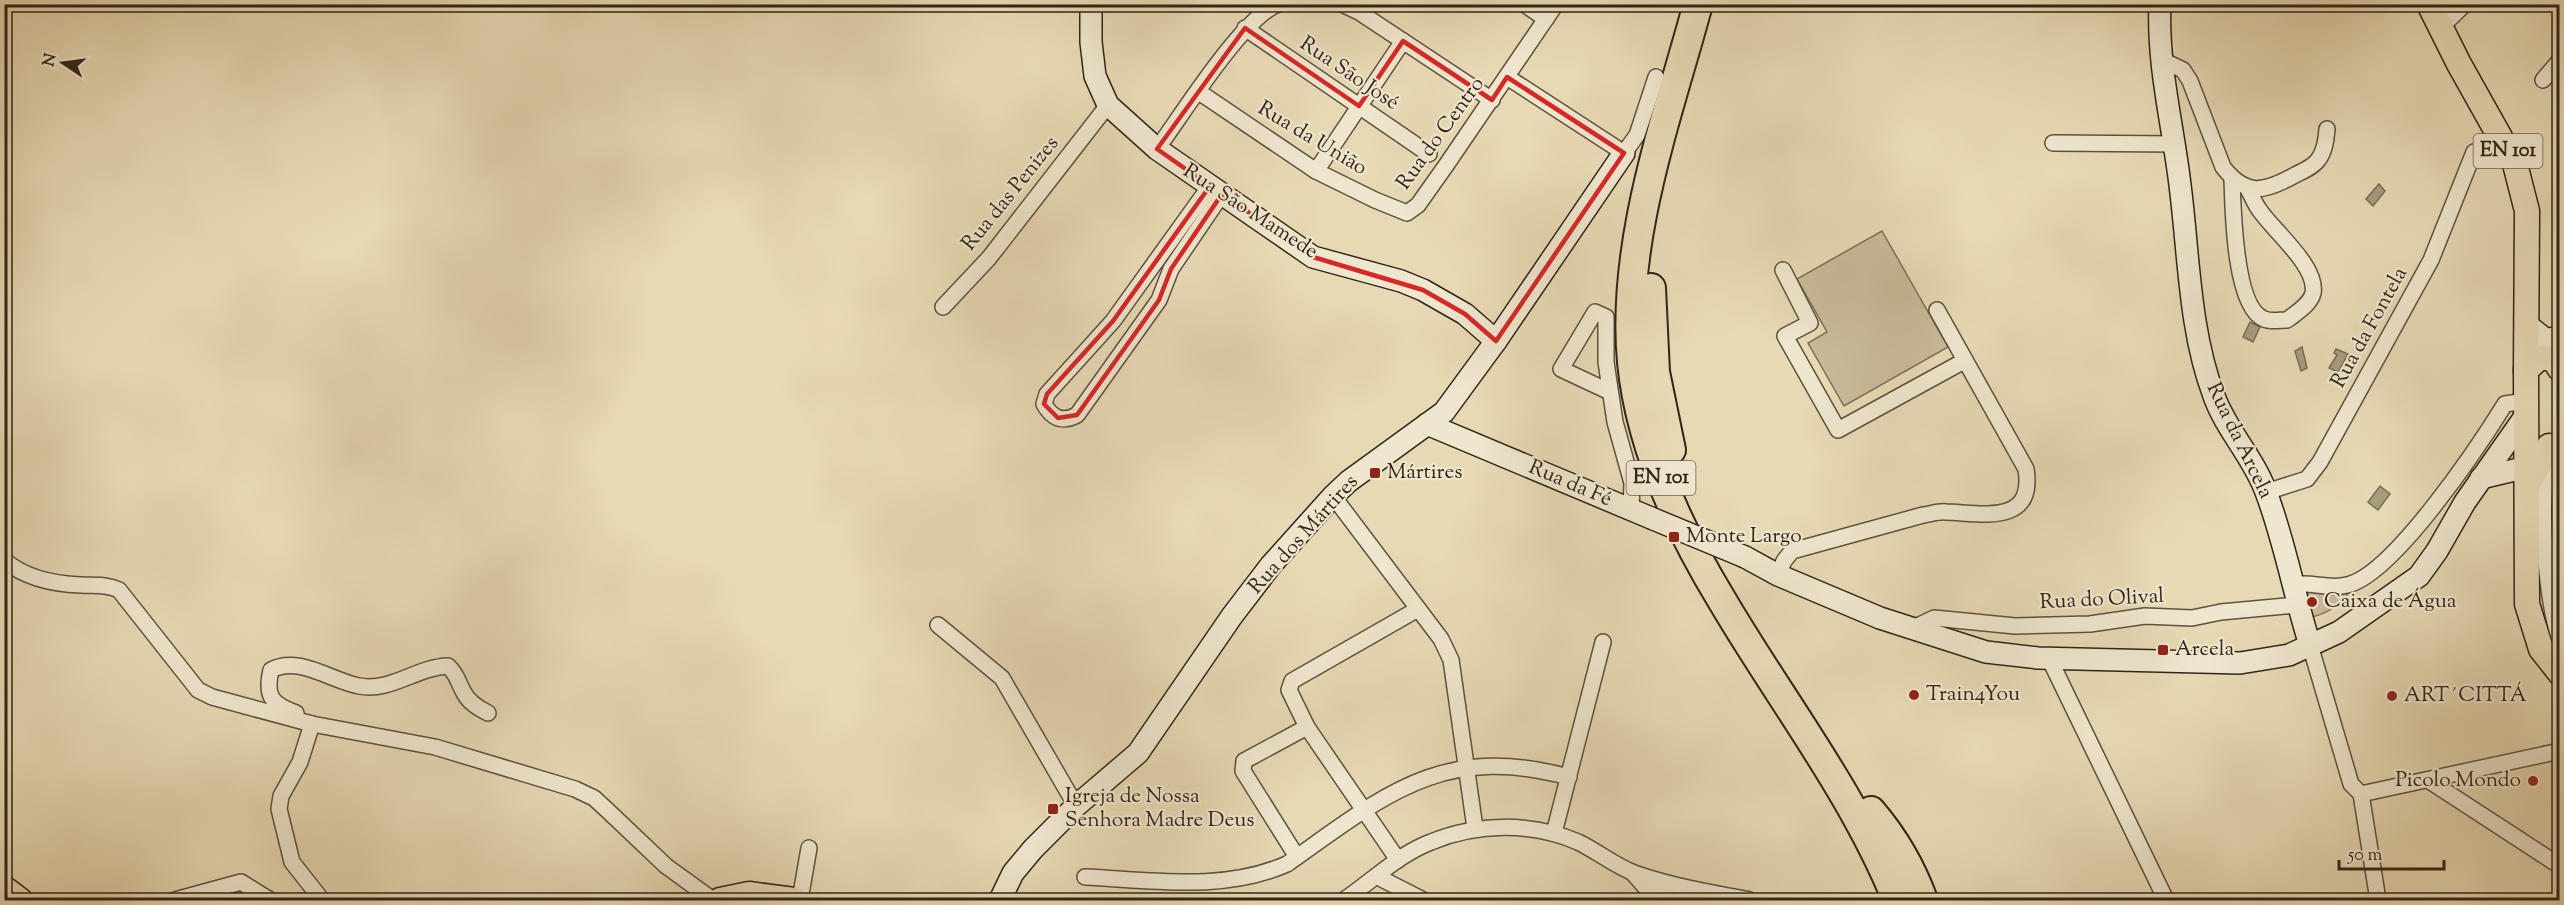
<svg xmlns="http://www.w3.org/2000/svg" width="2564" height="905" font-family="'Sorts Mill Goudy',serif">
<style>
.green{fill:#c8ba99;stroke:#7c7058;stroke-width:1.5}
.water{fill:#a89c7f;stroke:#786c56;stroke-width:1.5}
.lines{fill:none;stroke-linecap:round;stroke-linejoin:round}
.street-casing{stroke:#5d523f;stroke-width:18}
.secondary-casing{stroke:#2f2518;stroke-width:24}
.primary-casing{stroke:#2f2518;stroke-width:27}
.highway-casing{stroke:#2f2518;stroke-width:32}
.street{stroke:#efe6ce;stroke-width:15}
.secondary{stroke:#efe6ce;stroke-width:21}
.primary{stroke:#e7d9b4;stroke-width:24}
.highway{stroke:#e7d9b4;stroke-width:28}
.secondary-bridge-casing{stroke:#2f2518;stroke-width:24;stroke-linecap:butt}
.secondary-bridge{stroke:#efe6ce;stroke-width:21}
.marked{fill:none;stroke:#d62828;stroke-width:4.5;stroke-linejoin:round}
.poi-dot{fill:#8f2418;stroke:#efe6ce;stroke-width:2}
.labels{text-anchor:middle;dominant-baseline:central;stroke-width:4.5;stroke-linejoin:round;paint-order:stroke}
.shield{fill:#efe6ce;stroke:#695f4f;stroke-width:1.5}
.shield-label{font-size:20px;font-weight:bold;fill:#2f2518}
.street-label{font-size:21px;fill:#2f2518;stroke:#efe6ce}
.poi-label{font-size:21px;fill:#2f2518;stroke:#efe6ce;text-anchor:start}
</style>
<rect width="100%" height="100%" fill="#e7d9b4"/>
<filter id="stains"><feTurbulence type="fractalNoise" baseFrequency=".00333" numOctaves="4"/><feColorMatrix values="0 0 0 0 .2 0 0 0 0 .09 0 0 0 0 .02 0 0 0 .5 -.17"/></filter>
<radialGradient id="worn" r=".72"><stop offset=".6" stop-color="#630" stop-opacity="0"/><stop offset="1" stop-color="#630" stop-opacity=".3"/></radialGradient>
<g class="green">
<polygon points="1882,231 1948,347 1844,406 1808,343 1827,332 1797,279"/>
<path d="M2304,587L2350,589C2346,602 2326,614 2312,617Z"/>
</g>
<g class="water">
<polygon points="2379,184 2385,191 2373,206 2366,199"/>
<polygon points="2250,322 2260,327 2253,342 2243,337"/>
<polygon points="2302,347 2307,368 2301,371 2295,351"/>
<polygon points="2336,349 2348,354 2338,372 2329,368 2337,355 2334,353"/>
<polygon points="2380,486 2390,494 2378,510 2368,502"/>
</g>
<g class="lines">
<g class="street-casing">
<g id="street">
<polyline points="1342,4 1359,12 1492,100"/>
<polyline points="1524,4 1546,19"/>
<polyline points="2441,27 2465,4"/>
<polyline points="1245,28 1429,154"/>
<path d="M2162,60L2183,70L2190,81L2223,167C2246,197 2265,192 2295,175C2303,171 2313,167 2318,160C2325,151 2326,139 2327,129"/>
<polyline points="1507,77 1624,153 1637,135 1656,77"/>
<polyline points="2543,80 2560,60"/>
<polyline points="1199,92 1316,171 1375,200 1407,213 1418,205 1447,164 1556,4"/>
<polyline points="2053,143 2175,144"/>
<path d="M1157,149C1182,115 1243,17 1278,4"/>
<polyline points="1316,171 1403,41"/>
<path d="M2232,179C2233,208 2234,307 2264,319C2271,322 2280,320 2287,320C2296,313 2310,305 2313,293C2318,267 2274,231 2261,212C2255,205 2252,196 2247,187"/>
<path d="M1210,186L1113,321L1047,394L1044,404C1052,418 1062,423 1077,415L1159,300L1171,269L1222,194"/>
<polyline points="1783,270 1810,323 1785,336 1838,430 1964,361"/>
<polyline points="943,307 989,258 1108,105"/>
<polyline points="1610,392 1561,369 1595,312 1606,317 1606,362 1615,422 1632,483 1631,510"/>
<path d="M2560,438C2556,448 2551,458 2548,468C2538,507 2547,602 2560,640"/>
<polyline points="2266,492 2307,479 2320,462 2431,260 2474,152"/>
<polyline points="1333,496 1441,639 1451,660 1475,828"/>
<path d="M4,560C25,578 54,584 81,585C94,586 107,584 119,590L198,690L212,697L312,724L435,747L575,789L594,798L606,809L666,866L713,900"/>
<path d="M1778,575L1784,561L1792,551L1923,515C1931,514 1939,511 1946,512C1982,513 2035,526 2026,469L1937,310"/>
<path d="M2293,585C2311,581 2329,590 2347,585C2393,575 2479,446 2505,404L2526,401"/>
<polyline points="938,625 1002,678 1076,806"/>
<polyline points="1911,629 1934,618 2015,626 2090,624 2145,616 2192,618 2221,612 2297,605"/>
<polyline points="2310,645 2351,784 2361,794 2378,900"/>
<polyline points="2049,658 2166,900"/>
<path d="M296,713C271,704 265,696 271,670C299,655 331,681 359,686C391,692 417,667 448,666C457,674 457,680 463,691C468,702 478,708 488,713"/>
<polyline points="312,724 300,762 281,796 279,809 292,862 322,900"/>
<polyline points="2428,780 2560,866"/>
<polyline points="2361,794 2560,751"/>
<polyline points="1554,833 1603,642"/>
<polyline points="1297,857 1243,771 1244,761 1307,727"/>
<polyline points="1398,860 1307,727 1289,690 1292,681 1418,609"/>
<polyline points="1632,872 1646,888 1673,900"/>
<path d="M1085,877C1152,880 1224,892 1287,864C1385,795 1442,743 1569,777"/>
<polyline points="1378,877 1423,900"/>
<polyline points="175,900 241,882 270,900"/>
<polyline points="800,900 809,848"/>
<path d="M1344,900C1372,881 1399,854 1431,842C1477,823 1532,822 1578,842C1597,851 1615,866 1634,873C1671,886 1711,893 1750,900"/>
</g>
</g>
<g class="secondary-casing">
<g id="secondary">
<polyline points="1091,4 1091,42 1095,76 1108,105 1157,149 1313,257 1401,281 1423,290 1465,314 1496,341"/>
<path d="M2160,4C2157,65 2173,125 2180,185C2189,255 2189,330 2214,396C2226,430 2254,458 2266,492C2285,542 2294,595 2310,645"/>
<polyline points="2530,327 2545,339 2560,338"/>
<polyline points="1427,424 1651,518"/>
<polyline points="2481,478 2540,464"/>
<polyline points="1745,557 1778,575 1880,618 1986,652 2038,658 2240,663 2289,655 2339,632 2419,576 2437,551 2465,502 2526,415"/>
<polyline points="1000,900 1013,873 1033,849 1076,806 1138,753 1232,616 1271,565 1333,496 1349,481 1444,412 1496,341 1624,153"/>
</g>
</g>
<g class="primary-casing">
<g id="primary">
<polyline points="2429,4 2459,64 2515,164 2527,211 2526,370"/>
<polyline points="2560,369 2553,358 2539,358 2526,370 2527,604 2541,649 2560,673"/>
<polyline points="2528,485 2549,446"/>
<polyline points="4,888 20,900"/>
<polyline points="720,900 749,894 794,900"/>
</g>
</g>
<g class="highway-casing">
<g id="highway">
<path d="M1698,4C1667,119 1621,241 1632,362C1640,447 1679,530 1723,602C1782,702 1853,792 1897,900"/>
<polyline points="1651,288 1655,372 1671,450"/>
<path d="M1871,811C1895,839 1911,867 1923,900"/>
</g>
</g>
<use href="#street" class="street"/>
<use href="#secondary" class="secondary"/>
<use href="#primary" class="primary"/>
<use href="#highway" class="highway"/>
<g class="secondary-bridge-casing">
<polyline id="secondary-bridge" points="1651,518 1745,557"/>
</g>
<use href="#secondary-bridge" class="secondary-bridge"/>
</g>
<path class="marked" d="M1245,28L1359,106L1403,41L1492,100L1507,77L1624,153L1496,341L1465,314L1423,290L1313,257L1222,194L1171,269L1159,300L1077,415L1058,418L1044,404L1047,394L1113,321L1210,186L1157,149Z"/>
<g class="poi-dot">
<rect x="1369" y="467" width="12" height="12" rx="3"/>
<rect x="1668" y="531" width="12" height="12" rx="3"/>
<circle cx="2312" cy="602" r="6"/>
<rect x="2157" y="644" width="12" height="12" rx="3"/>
<circle cx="1914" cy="695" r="6"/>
<circle cx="2392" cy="696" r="6"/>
<circle cx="2533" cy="781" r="6"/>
<rect x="1047" y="803" width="12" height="12" rx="3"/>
</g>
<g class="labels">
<g class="shield">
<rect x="2473.5" y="134" width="69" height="34" rx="4.5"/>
<rect x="1626.5" y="461" width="69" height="34" rx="4.5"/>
</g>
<g class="shield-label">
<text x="2508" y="151">EN 101</text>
<text x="1661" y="478">EN 101</text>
</g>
<g class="street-label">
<text transform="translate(1349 74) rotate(34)">Rua São José</text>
<text transform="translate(1441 134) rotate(-54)">Rua do Centro</text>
<text transform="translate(1312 139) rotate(31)">Rua da União</text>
<text transform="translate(1011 194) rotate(-51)">Rua das Penizes</text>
<text transform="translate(1250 212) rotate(33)">Rua São Mamede</text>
<text transform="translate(2370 328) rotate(-61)">Rua da Fontela</text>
<text transform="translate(2239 441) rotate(64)">Rua da Arcela</text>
<text transform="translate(1570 484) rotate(23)">Rua da Fé</text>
<text transform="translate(1304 535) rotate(-48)">Rua dos Mártires</text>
<text transform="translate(2102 600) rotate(-3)">Rua do Olival</text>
</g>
<g class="poi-label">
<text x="1387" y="473">Mártires</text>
<text x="1686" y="537">Monte Largo</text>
<text x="2324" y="602">Caixa de Água</text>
<text x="2175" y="650">Arcela</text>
<text x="1926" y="695">Train4You</text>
<text x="2404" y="696">ART´CITTÁ</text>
<text x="2521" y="781" text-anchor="end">Picolo Mondo</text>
<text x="1065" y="797">Igreja de Nossa<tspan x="1065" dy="24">Senhora Madre Deus</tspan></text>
</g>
</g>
<rect width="2564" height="905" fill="none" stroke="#e7d9b4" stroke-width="24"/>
<rect x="6" y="6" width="2552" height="893" fill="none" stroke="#2f2518" stroke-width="3"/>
<rect x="12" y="12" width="2540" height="881" fill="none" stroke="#2f2518" stroke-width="1.5"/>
<g transform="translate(63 63) rotate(283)" stroke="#efe6ce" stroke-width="4.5" paint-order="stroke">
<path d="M0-4.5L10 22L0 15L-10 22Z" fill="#2f2518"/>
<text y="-9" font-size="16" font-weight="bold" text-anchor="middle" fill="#2f2518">N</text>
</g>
<path d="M2339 860v9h105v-9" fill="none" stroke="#2f2518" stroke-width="3"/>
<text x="2348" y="860" font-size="18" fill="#2f2518" stroke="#efe6ce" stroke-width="4.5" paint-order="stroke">50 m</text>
<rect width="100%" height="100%" filter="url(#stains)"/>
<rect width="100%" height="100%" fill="url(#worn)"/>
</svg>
